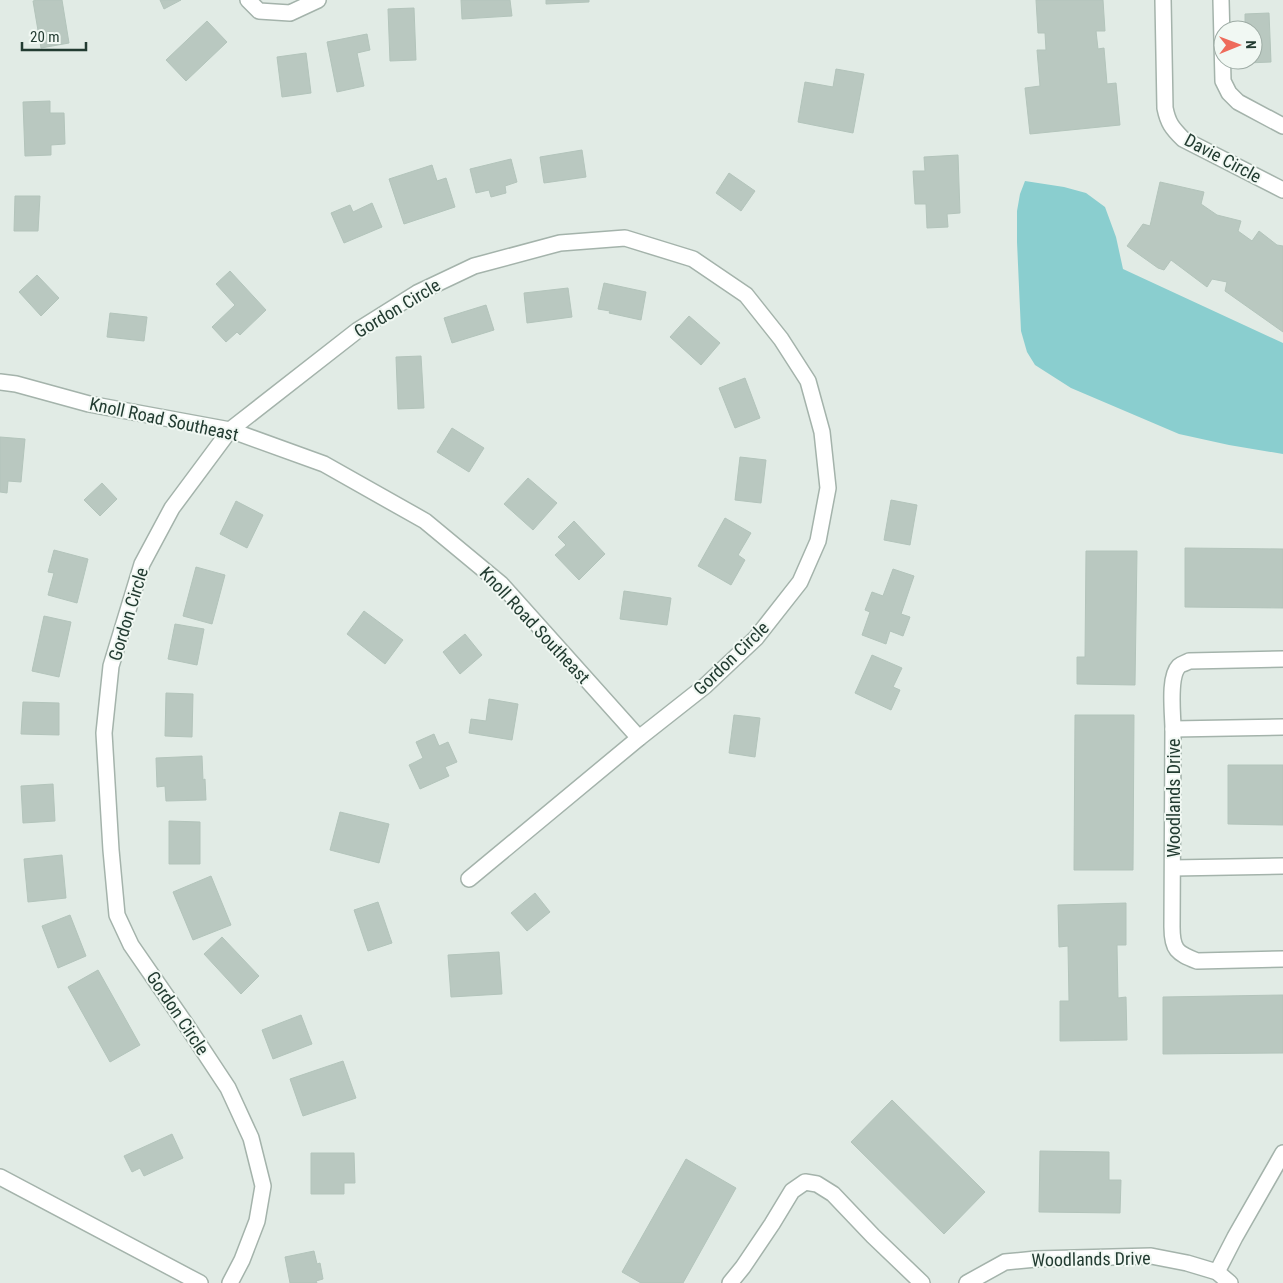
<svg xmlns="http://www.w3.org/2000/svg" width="1283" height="1283" font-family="'Roboto Condensed',sans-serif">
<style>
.water{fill:#8acecf}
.building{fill:#b9c8c0;stroke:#b3c4bb}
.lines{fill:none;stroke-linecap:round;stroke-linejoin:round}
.minor-casing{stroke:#a4b3ab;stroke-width:18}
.minor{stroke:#fff;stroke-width:15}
.labels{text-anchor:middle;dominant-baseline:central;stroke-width:4;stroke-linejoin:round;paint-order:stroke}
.street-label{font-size:18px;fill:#223b31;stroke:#f1f8f3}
</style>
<rect width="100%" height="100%" fill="#e1ebe5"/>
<polygon class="water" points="1025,181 1064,187 1086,193 1105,207 1116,237 1123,269 1283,343 1283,454 1229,445 1179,434 1071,388 1035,365 1027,352 1021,331 1020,309 1017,242 1017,211 1020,194"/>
<g class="building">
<polygon points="37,0 62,0 69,43 41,48 33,1"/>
<polygon points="160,0 181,0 164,9"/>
<polygon points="461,0 510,0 512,16 462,19"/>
<polygon points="546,0 589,0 589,2 546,4"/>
<polygon points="1036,0 1103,0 1105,31 1096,31 1098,49 1104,48 1107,84 1116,83 1120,125 1030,134 1025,88 1040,86 1037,50 1046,50 1045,33 1038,33"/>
<polygon points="414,8 416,60 390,61 388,9"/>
<polygon points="1269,13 1271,62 1247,63 1246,60 1253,60 1253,30 1245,30 1245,14"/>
<polygon points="207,21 227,42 186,81 166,60"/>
<polygon points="367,34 370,50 357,53 364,86 337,92 327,42"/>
<polygon points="306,53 311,93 282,97 277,57"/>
<polygon points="836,69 864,74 853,133 798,122 805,82 833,87"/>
<polygon points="50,101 50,113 64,113 65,144 51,145 51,155 25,156 23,102"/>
<polygon points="582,150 586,177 544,183 540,157"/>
<polygon points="958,155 960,213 947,214 948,227 927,228 926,204 915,204 913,171 925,171 924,157"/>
<polygon points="511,159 517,182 505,186 506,193 491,197 489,190 476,193 470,169"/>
<polygon points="432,165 437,181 446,178 455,207 404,224 389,179"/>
<polygon points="729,173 755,191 741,211 716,193"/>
<polygon points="1160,182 1204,192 1201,204 1217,215 1241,221 1238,231 1252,241 1259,231 1277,245 1283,246 1283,332 1225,291 1227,282 1212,279 1207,287 1171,260 1164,270 1158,268 1127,246 1143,224 1150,226"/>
<polygon points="15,196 40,196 38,231 14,231"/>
<polygon points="372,203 382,227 344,243 331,213 350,205 353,212"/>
<polygon points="230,271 266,310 240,335 237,332 226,342 212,327 235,305 216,284"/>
<polygon points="37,275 59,298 41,316 19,292"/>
<polygon points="604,283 646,292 641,320 609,313 610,311 598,309"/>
<polygon points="568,288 572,317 527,323 524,293"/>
<polygon points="486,305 494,330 452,343 444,318"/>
<polygon points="110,313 147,317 144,341 107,337"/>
<polygon points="689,316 720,343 701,365 670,337"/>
<polygon points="421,356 424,408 398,409 396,357"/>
<polygon points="745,378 760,418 735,428 719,388"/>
<polygon points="452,428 484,448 469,472 437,452"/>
<polygon points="0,437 25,439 21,482 8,481 7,493 0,492"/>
<polygon points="740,457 766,460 761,503 735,500"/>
<polygon points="528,478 557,503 533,530 504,504"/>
<polygon points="102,483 117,499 100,516 84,500"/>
<polygon points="891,500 917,505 910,545 884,540"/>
<polygon points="236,501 263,515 247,548 220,534"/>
<polygon points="725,518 751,533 738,555 745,560 731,585 698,566"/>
<polygon points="574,521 605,554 579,580 555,555 566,545 558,537"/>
<polygon points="1185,548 1283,549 1283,608 1185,607"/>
<polygon points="54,550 88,559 77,603 48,595 54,573 48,572"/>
<polygon points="1086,551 1137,551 1135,685 1077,684 1077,657 1085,657"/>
<polygon points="196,567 225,575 212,624 183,616"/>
<polygon points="893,569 914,576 901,614 910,617 903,636 890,631 886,644 862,635 870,612 865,610 872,592 883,596"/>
<polygon points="624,591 671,598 667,625 620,619"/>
<polygon points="364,611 403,640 385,664 347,634"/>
<polygon points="44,616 71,622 59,677 32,671"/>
<polygon points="175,624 204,629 197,665 168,659"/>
<polygon points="465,634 482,655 460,674 443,652"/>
<polygon points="872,655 902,668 893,687 900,690 891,710 855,693"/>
<polygon points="166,693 193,694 192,737 165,736"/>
<polygon points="489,699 518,704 512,740 469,733 471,719 486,721"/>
<polygon points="23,702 59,703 59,735 21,734"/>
<polygon points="734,715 760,718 755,757 729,753"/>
<polygon points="1075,715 1134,715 1133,870 1074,870"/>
<polygon points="434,734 439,746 448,742 457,762 445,767 449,776 420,789 409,765 423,758 416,742"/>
<polygon points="202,756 203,780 205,779 206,800 166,801 165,786 157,787 156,758"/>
<polygon points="1228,765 1283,765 1283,825 1228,824"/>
<polygon points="53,784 55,821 23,823 21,786"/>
<polygon points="340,812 389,824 379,863 330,850"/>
<polygon points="169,821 200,822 200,864 169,864"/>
<polygon points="62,855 66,898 28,902 24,859"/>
<polygon points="211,876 231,925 193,940 173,892"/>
<polygon points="535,893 550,912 527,931 511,913"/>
<polygon points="378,902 392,943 368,951 354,910"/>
<polygon points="1126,903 1126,945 1117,945 1118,998 1126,997 1127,1040 1060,1041 1060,1001 1069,1001 1068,946 1059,947 1058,905"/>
<polygon points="70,915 86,956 58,968 42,926"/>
<polygon points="222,937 259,976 241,994 204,954"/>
<polygon points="499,952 502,994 451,997 448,955"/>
<polygon points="98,970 140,1045 110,1062 68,987"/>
<polygon points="1283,995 1283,1053 1163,1054 1163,997"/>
<polygon points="301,1015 312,1044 273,1059 262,1030"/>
<polygon points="343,1061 356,1098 303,1116 290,1079"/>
<polygon points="892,1100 985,1192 944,1234 851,1142"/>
<polygon points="172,1134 183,1158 144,1176 140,1168 132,1172 124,1156"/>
<polygon points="1040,1151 1109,1152 1109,1180 1121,1180 1120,1213 1039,1212"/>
<polygon points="311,1153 354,1153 355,1183 344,1183 344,1194 311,1194"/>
<polygon points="686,1159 736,1188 683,1283 641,1283 622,1272"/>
<polygon points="314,1251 317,1264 320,1263 323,1279 316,1281 317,1283 290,1283 285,1257"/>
</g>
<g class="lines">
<g class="minor-casing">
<g id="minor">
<polyline points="248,0 259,11 290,13 318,0"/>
<path d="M1163,0L1165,108C1168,123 1172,128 1183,139L1283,190"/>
<polyline points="1221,0 1223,81 1229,93 1238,102 1283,126"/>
<polyline points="0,382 16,384 89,404 230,430 324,464 425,521 501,584 639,738"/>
<path d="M1283,659L1189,661C1186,663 1181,664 1179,666C1168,677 1173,714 1173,729L1172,927C1172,950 1177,953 1197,961L1283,959"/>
<polyline points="1173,729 1283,727"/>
<polyline points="1173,868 1283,866"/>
<polyline points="0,1177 200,1283"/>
<polyline points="1217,1272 1235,1237 1283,1153"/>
<polyline points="230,1283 242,1260 257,1221 263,1186 251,1138 228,1088 187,1026 131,945 117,915 111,850 104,733 111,666 142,564 172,508 230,430 358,330 417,293 474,266 560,243 625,238 693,259 746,295 781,339 808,381 822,432 828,488 818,541 800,582 756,638 705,686 639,738 469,879"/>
<polyline points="730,1283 743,1267 772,1224 792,1191 805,1182 817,1184 833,1194 873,1236 922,1283"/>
<polyline points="967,1283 1005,1262 1036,1259 1151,1256 1187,1263 1217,1272 1230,1283"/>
</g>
</g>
<use href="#minor" class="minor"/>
</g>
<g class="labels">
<g class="street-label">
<text transform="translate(1223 158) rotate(28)">Davie Circle</text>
<text transform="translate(397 308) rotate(-31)">Gordon Circle</text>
<text transform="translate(164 419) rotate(12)">Knoll Road Southeast</text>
<text transform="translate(128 614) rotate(-73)">Gordon Circle</text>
<text transform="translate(535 625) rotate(47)">Knoll Road Southeast</text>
<text transform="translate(731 658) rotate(-44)">Gordon Circle</text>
<text transform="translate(1173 798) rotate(-90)">Woodlands Drive</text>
<text transform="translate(178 1013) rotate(56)">Gordon Circle</text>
<text transform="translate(1091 1259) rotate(-1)">Woodlands Drive</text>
</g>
</g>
<g transform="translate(1238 45) rotate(89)"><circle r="24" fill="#f1f8f3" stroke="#9eaca5"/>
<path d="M0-4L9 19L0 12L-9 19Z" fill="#ee6b5b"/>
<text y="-8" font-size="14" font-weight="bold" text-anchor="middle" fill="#223b31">N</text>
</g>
<path d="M22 42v8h64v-8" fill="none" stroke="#223b31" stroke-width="2.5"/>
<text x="30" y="42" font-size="15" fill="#223b31" stroke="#f1f8f3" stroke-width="4" paint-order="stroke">20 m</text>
</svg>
